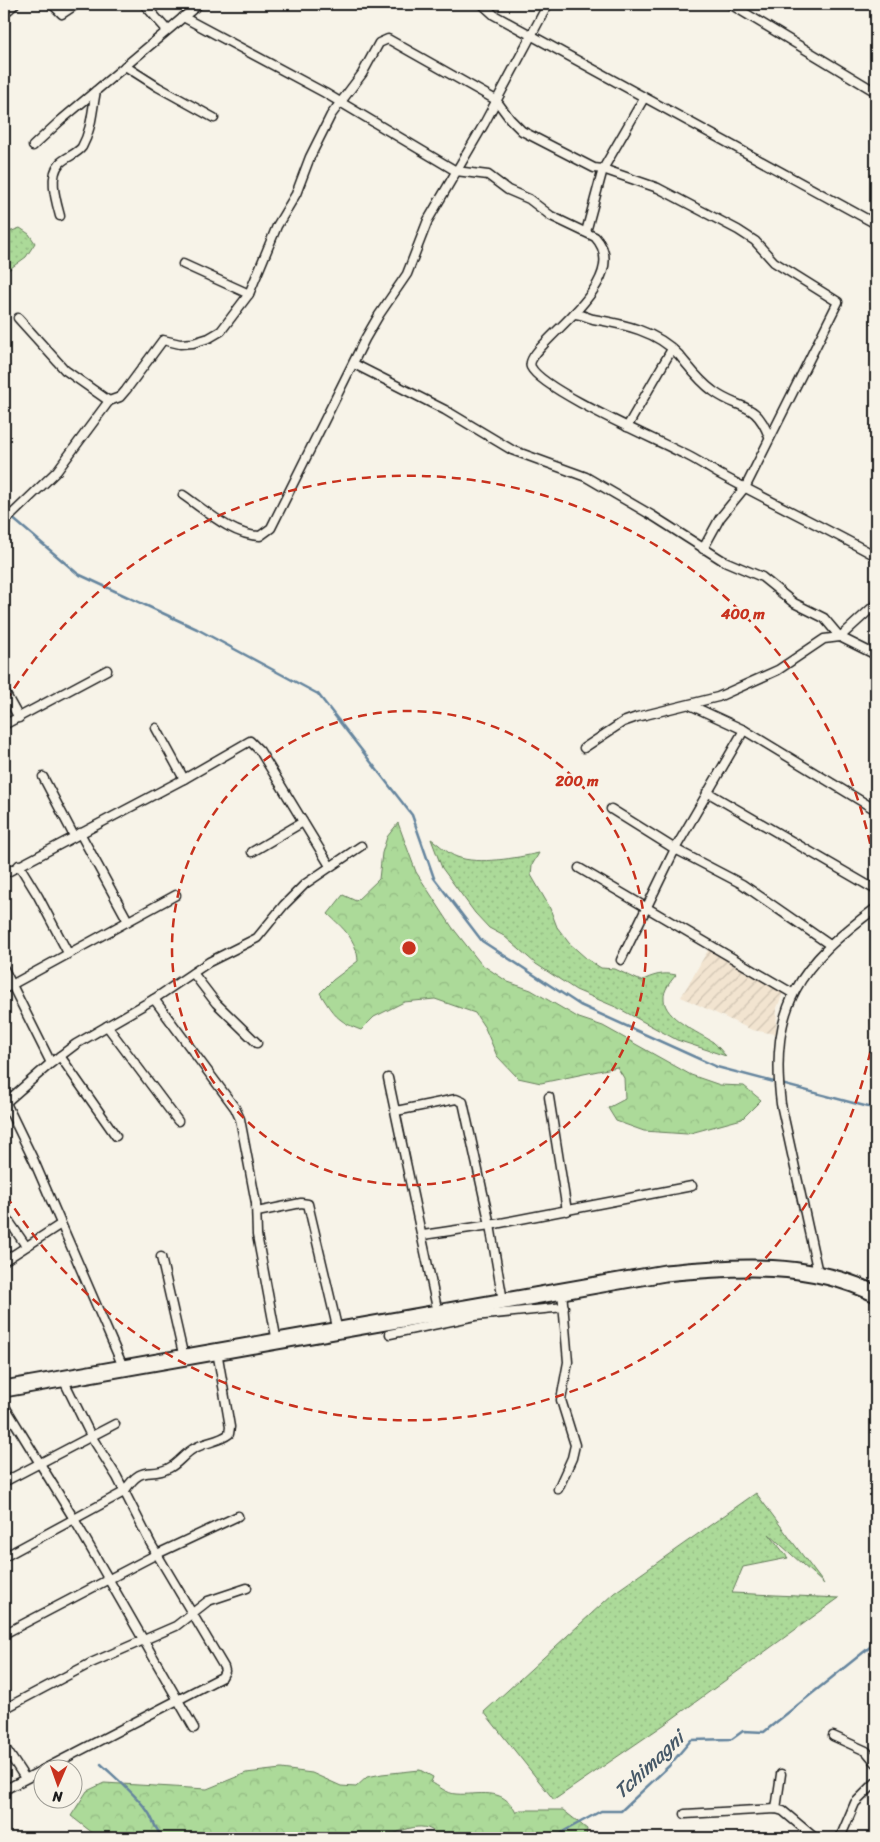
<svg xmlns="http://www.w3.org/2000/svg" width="880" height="1842" font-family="Sriracha,sans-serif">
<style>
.industrial{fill:url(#industrial-furrows)}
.grass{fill:url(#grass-dots);stroke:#647b5a}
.forest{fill:url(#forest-crowns);stroke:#647b5a}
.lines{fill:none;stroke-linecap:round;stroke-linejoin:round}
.stream{stroke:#65859e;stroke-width:2.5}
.street-casing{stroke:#1c1c1c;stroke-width:11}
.highway-casing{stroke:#1c1c1c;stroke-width:19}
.street{stroke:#f7f3e8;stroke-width:8}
.highway{stroke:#f7f3e8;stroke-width:15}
.ring{fill:none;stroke:#c8321e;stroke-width:2.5;stroke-dasharray:9 6}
.labels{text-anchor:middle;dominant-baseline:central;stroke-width:4.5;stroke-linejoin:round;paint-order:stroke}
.water-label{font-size:20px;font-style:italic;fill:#475968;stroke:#f7f3e8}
.centre{fill:#c8321e;stroke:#f7f3e8;stroke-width:2.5}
.ring-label{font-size:15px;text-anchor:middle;font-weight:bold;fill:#c8321e;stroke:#f7f3e8;stroke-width:4.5;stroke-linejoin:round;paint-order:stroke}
</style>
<defs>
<pattern id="industrial-furrows" width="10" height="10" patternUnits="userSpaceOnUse" patternTransform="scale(1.25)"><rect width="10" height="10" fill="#f2e4d0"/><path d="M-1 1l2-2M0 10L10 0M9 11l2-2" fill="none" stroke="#cfc3b2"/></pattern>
<pattern id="grass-dots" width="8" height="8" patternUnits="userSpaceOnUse" patternTransform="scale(1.25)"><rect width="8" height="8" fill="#acda99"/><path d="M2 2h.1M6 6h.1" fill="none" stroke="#93ba83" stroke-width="1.8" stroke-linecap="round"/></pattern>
<pattern id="forest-crowns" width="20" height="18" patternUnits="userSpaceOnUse" patternTransform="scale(1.25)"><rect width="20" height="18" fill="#acda99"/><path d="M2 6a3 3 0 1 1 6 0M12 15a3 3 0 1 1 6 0" fill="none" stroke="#93ba83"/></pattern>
</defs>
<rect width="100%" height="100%" fill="#f7f3e8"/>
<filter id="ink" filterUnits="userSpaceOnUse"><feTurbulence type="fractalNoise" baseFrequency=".02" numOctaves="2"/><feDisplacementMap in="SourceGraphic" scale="10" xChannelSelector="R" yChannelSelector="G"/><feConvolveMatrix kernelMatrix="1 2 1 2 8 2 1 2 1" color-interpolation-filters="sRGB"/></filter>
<g filter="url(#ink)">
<polygon class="industrial" points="711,945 785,988 777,1008 776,1034 752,1030 681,997"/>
<g class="grass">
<polygon points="875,4 876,4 876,32 871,28 871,11"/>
<polygon points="20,228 29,234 35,243 26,257 4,273 4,231 12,231"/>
<path d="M431,839C439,844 448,854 457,857C479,865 516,858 539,853L532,865L531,875L549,906L557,927L569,943L587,959L601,968L615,969L641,981C653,975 663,972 676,975C671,981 663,990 664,999C664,1018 699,1033 713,1042C718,1046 722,1052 726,1056L677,1040L618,1008L576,990L536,964L504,936L489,928L475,913L442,868Z"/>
<polygon points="756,1493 824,1584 769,1534 788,1558 743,1567 732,1593 839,1598 665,1724 554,1800 484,1712 614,1593"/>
</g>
<g class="forest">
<path d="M398,823L416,872L452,927L481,964L508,982L531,990L579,1018L603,1026L691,1075L720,1085L744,1086L761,1100L742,1119L687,1134L644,1131L616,1121L608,1108L625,1099L624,1078L617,1067L541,1083L518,1078L497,1056L485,1028L475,1013L435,999L404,1002L374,1017L361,1030C338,1022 332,1013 320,993L333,980L358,961C357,940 343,928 328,914L343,895L356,901L379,879L382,853L387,837Z"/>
<path d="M281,1769L312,1773L341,1786L356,1787L367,1777L382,1774L420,1770L433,1777L431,1782C438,1786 448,1794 456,1794C478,1796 503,1785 516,1813L520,1810H563L587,1829L586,1838H439C427,1817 401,1831 384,1838H96L94,1834L71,1816L87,1791L104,1783L207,1789L246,1773Z"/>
</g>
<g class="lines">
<g class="stream">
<polyline points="4,511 78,574 197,629 318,694 412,815 434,878 482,941 580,1005 717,1067 876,1109"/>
<path d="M101,1764C116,1778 133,1792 146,1809C155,1820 152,1827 164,1838"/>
<polyline points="558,1838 564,1831 601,1811 621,1811 669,1766 691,1740 732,1739 743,1731 764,1732 870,1647 876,1633"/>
</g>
<g class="street-casing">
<g id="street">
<polyline points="52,4 62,14 77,4"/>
<polyline points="144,4 167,30"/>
<polyline points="482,4 494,15 876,224"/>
<polyline points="730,4 876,92"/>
<polyline points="4,14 15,4"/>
<path d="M183,17L325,93L456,171L488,175L508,190L529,199L551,216L595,237C638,283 522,347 531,367C542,390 655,439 682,453C696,459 708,468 721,475C773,503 825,528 876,556"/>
<polyline points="125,66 158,87 214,118"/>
<polyline points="33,146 60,121 199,4"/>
<path d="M60,216C56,201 48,176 60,163C66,157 77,154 82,147C92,129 92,110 96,91"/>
<polyline points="586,232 603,169 644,98"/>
<polyline points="183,264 249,294"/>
<path d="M574,314C581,314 586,317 593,319C623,324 657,331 679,355C690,368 699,381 713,391C739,411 756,400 769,437"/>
<polyline points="18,318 65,370 109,401"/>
<polyline points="354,364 445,410 512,450 586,477 653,516 722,560 762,577 794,603 824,618 840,637 876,655"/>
<polyline points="627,427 672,349"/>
<path d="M183,495C205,510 233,536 260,536L271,528L365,339L379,315L407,274L428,220L484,124L548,4"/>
<polyline points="4,522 57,471 109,401 120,397 126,390 163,340 180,344 193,343 209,338 221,331 249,294 277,226 296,194 310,157 331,115 362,74 379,43 388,39 496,100 510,119 522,131 594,168 603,169 658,188 738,230 755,241 774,262 838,302 746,486 720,518 703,549"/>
<polyline points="4,691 19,718"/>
<polyline points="690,705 744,730 876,810"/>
<polyline points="4,725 107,670"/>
<polyline points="156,728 184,779"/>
<polyline points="584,748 623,722 637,717 718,697 778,670 824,639 840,637 876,604"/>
<polyline points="43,777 74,836"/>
<polyline points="707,792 876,890"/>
<polyline points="611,809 675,849 742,884 830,945"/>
<polyline points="80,833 128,921"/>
<polyline points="252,852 303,822"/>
<polyline points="19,865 38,896 68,953"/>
<polyline points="579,868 792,993"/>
<polyline points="4,874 184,779 250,741 260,751 330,866"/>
<polyline points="621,960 675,849 744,730"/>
<polyline points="4,969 51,1063"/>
<polyline points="193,973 216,1003 257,1043"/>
<polyline points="4,989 176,895"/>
<polyline points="154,999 235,1108 240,1119 256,1203 257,1235 277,1342"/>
<polyline points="107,1026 178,1121"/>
<polyline points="60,1056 116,1136"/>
<polyline points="388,1078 438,1313"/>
<polyline points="549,1097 567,1211"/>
<polyline points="4,1099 34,1161 124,1369"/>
<polyline points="4,1104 51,1063 76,1044 154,999 209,962 257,938 284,905 305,884 361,846"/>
<polyline points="396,1111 456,1099 463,1102 490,1225 503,1301"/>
<polyline points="257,1212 301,1203 308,1204 338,1331"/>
<polyline points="4,1214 26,1246"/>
<polyline points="423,1235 490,1225 692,1186"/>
<polyline points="161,1257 184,1358"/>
<polyline points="4,1261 61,1224"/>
<path d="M818,1273L781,1104C769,1006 800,964 876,908"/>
<polyline points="390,1334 475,1316 564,1307"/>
<polyline points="4,1405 74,1519 194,1728"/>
<polyline points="4,1482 115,1424"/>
<polyline points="558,1489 572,1458 575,1445 561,1400 568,1362 562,1291"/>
<path d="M4,1557L124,1492C143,1462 149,1479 169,1468C178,1464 184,1454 193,1449C204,1442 219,1442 229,1434L230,1427L217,1351"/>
<polyline points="4,1634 157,1554 238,1516"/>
<polyline points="4,1709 91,1663 176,1626 208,1601 247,1588"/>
<polyline points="833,1736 866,1751 876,1763"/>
<polyline points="4,1746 25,1778"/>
<polyline points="4,1790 222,1677 225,1671 224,1667 151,1544 117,1477 91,1436 63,1379"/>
<polyline points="776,1809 781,1774"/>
<polyline points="685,1814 776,1809 783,1811 815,1838"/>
<polyline points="840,1838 855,1803 876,1782"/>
</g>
</g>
<g class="highway-casing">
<path id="highway" d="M4,1389L665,1273C736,1266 810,1261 876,1294"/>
</g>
<use href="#street" class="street"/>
<use href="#highway" class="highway"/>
</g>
</g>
<g class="ring">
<circle cx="409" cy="948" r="237"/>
<path d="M876 1022A473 473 0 0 1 6 1195M6 701A473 473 0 0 1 876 874"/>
</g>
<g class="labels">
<g class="water-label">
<text transform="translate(649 1765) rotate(-43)">Tchimagni</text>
</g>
</g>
<circle cx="409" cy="948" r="8" class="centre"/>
<g class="ring-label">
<text x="743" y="619">400 m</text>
<text x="577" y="786">200 m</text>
</g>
<rect width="880" height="1842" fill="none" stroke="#f7f3e8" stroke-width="20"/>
<rect x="10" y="10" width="860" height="1822" fill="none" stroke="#1c1c1c" stroke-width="2" filter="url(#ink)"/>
<g transform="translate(58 1784) rotate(182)"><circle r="24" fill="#f7f3e8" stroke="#9f9d96"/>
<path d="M0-4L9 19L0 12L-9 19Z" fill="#c8321e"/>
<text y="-8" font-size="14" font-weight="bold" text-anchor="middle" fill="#1c1c1c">N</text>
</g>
</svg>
